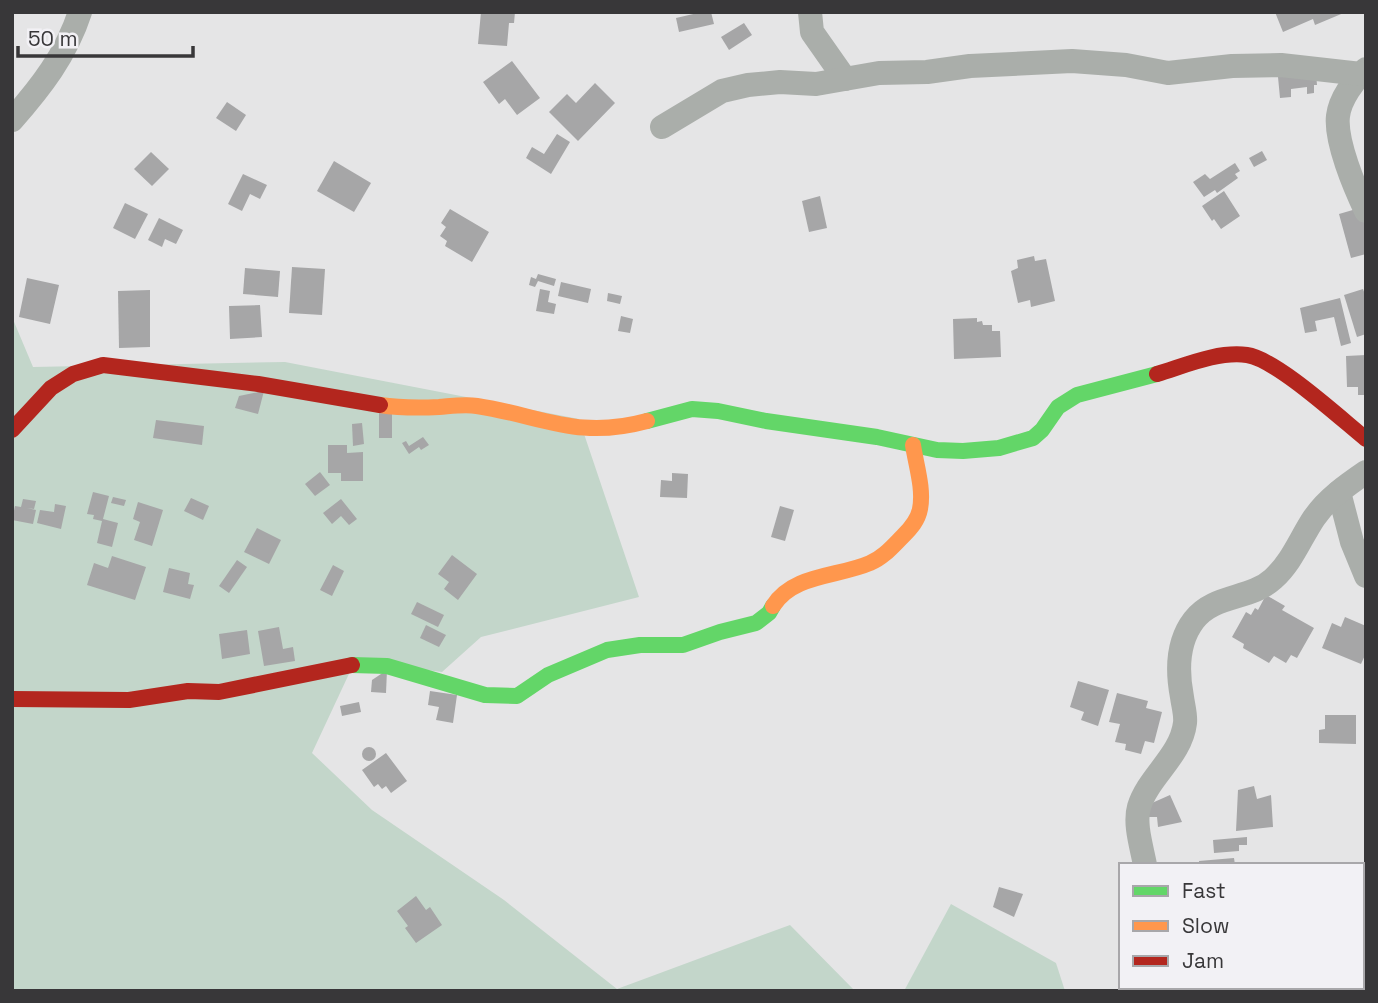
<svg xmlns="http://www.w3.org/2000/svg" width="1378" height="1003" font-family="'Space Grotesk',sans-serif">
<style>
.green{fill:#c3d6ca}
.building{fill:#a6a6a7}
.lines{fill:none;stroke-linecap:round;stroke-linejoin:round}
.street{stroke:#aaaeaa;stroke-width:24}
.fast{stroke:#63d668;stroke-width:16}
.slow{stroke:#ff974d;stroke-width:16}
.jam{stroke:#b3261e;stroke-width:16}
</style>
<rect width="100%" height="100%" fill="#e5e5e6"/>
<g class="green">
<polygon points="12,317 33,367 285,362 579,419 639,597 481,637 442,672 355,661 312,753 372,810 504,900 617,989 790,925 855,991 12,991"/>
<polygon points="951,904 1056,963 1065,991 904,991"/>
</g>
<g class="building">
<polygon points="481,12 515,12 514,23 509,23 507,46 478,44"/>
<polygon points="702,12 711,12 714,24 679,32 676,18"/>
<polygon points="1275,12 1346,12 1315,25 1313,19 1283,32"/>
<polygon points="744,23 752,35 729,50 721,37"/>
<polygon points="512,61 540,98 517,115 505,99 499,104 483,82"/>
<polygon points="1316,73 1317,85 1314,85 1314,93 1307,94 1307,87 1291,89 1291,97 1280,98 1278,77"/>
<polygon points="595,83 615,103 578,141 549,112 567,94 576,103"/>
<polygon points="227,102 246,115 236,131 216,118"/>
<polygon points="557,134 570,142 551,174 526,158 532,147 544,154"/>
<polygon points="1262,151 1267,160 1254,167 1249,158"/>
<polygon points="151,152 169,169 152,186 134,169"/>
<polygon points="334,161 371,183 354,212 317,191"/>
<polygon points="1235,163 1240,171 1235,174 1238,178 1217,193 1215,190 1204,197 1193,182 1205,174 1210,179"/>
<polygon points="243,174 267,185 260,199 250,194 242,211 228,204"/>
<polygon points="1224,191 1240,216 1221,229 1214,219 1212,221 1202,206"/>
<polygon points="820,196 827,228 809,232 802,201"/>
<polygon points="125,203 148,214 135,239 113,228"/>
<polygon points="1363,207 1366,218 1366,254 1351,258 1339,214"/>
<polygon points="450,209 489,232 472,262 445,246 447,241 440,236 446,227 441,223"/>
<polygon points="159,218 183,230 176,244 165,239 162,247 148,240"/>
<polygon points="1034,256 1035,261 1046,259 1055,301 1031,307 1030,300 1018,303 1011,271 1018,268 1017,260"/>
<polygon points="292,267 325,269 322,315 289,313"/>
<polygon points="245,268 280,271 278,297 243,294"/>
<polygon points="538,274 556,279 554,286 538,281 535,287 529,285 531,277 536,279"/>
<polygon points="27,278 59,285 50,324 19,317"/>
<polygon points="561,282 591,289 588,303 558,296"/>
<polygon points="540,289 550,291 548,302 556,304 554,314 536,311"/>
<polygon points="1363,289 1366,297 1366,334 1357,337 1344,295"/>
<polygon points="150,290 150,347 119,348 118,291"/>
<polygon points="608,293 622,296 620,304 607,301"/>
<polygon points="1340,298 1351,343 1341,346 1334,317 1315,321 1317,331 1305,333 1300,308"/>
<polygon points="260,305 262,337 230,339 229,306"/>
<polygon points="621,316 633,319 630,333 618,331"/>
<polygon points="977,318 977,322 982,321 983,325 992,325 992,331 1000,331 1001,357 954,359 953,319"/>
<polygon points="1366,355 1366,395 1358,395 1358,387 1347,387 1346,356"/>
<polygon points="264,391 258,414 235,408 239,396"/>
<polygon points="392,412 392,438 379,438 379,413"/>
<polygon points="156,420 204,426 202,445 153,438"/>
<polygon points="362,423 364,444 353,446 352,424"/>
<polygon points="423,437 429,445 421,450 419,447 409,454 402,443 406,441 409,446"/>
<polygon points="328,445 347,445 347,453 363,452 363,481 341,481 341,473 328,473"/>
<polygon points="320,472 330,485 315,496 305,484"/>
<polygon points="672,473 688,474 687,498 660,497 661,480 672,481"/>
<polygon points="93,492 109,496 103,519 118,523 112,547 97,543 102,521 93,519 94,515 87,514"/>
<polygon points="113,497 126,500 124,506 111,503"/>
<polygon points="191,498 209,506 203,520 184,511"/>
<polygon points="23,499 36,501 34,509 27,508 36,510 33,524 12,520 15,506 21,507"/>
<polygon points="341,499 357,519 349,525 341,516 332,524 323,513"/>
<polygon points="138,502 163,510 152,546 134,540 140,522 133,519"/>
<polygon points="55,504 66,506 61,529 37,523 40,510 54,512"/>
<polygon points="780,506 794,510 785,541 771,537"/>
<polygon points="257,528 281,540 269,564 244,552"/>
<polygon points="452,555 477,574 458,600 444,589 449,582 438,574"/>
<polygon points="112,556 146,567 135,600 87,585 94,563 108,568"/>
<polygon points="237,560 247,567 229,593 219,586"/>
<polygon points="333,565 344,571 332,596 320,590"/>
<polygon points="169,568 190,573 188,584 194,585 190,599 163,592"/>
<polygon points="1266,595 1285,606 1282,610 1314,628 1297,658 1291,655 1286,663 1274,656 1269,663 1243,648 1244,644 1232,637 1246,612 1251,615 1255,608 1258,610"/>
<polygon points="417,602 444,615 438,627 411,614"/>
<polygon points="1345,617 1366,626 1366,653 1361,664 1322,648 1332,623 1341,627"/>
<polygon points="426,625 446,635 439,647 420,638"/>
<polygon points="279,627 283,649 293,647 295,661 264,666 258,631"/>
<polygon points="247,630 250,654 222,659 219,634"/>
<polygon points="387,670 386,693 371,692 372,680"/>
<polygon points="1078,681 1109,690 1098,726 1081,720 1084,712 1070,707"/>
<polygon points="430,691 457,695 453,723 436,720 439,707 428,705"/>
<polygon points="1117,693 1148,701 1146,708 1162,712 1154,743 1145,741 1141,754 1125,750 1126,744 1115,742 1120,724 1109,722"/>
<polygon points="359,702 361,712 342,716 340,706"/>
<polygon points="1325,715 1356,715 1356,744 1319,743 1319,730 1325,729"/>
<circle cx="369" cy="754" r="7"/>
<polygon points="386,753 407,781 391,793 386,786 382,789 378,784 374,787 362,770"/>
<polygon points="1254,786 1257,799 1271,795 1273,827 1236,831 1238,790"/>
<polygon points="1170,795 1182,822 1158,827 1157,817 1146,817 1152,803"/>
<polygon points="1247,837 1247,845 1239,845 1239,851 1214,853 1213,840"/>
<polygon points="1234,858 1235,865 1199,865 1199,861"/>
<polygon points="999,887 1023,894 1014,917 993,907"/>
<polygon points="416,896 426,910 430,907 442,925 416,943 405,928 408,926 397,911"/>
<polygon points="1264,987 1315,987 1315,991 1276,991"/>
</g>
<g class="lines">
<g class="street">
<polyline points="810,12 812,32 845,79"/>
<path d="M1366,69C1354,80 1340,99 1338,116C1335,141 1355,188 1366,211"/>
<path d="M12,120C41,87 66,55 80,12"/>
<polyline points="662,127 722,91 748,85 780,82 816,84 879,73 927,72 970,66 1072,61 1126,65 1168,73 1232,66 1281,65 1361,74"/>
<polyline points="1339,492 1352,542 1366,576"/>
<path d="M1145,865C1142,848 1134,824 1139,807C1148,777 1181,756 1185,723C1186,715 1183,705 1182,697C1177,671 1177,642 1194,620C1214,594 1250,600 1273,579C1292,562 1300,539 1314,518C1327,499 1347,485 1366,472"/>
<polyline points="1362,889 1366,887"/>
<polyline points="1133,991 1134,987"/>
</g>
<g class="fast">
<polyline points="647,421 692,409 718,411 766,421 877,437 937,450 963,451 999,448 1033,438 1042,430 1058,407 1077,395 1157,374"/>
<polyline points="352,665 387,666 485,695 517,696 548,675 607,650 640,645 683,645 720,632 756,623 769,613 773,606"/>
</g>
<g class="slow">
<path d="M380,405C400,408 419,408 439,407C452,406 465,404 477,406C543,416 577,440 647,421"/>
<path d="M773,606C793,574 838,577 870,563C883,558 893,546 903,536C911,528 918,520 920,509C924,489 916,465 913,445"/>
</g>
<g class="jam">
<path d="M1157,374C1184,366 1217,351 1247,355C1276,359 1340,418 1366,439"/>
<polyline points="12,430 51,388 73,374 103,365 258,384 380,405"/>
<polyline points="12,699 129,700 188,691 219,692 352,665"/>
</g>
</g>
<rect width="1378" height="1003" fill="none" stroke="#383739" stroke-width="28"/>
<rect x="1119" y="863" width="245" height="126" fill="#f2f1f5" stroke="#a8a7aa" stroke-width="2"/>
<rect x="1133" y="886" width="35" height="10" fill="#63d668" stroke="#a8a7aa" stroke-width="2"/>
<text x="1182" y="898" font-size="21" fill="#383739">Fast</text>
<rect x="1133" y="921" width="35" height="10" fill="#ff974d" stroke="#a8a7aa" stroke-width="2"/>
<text x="1182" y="933" font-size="21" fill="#383739">Slow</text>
<rect x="1133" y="956" width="35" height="10" fill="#b3261e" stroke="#a8a7aa" stroke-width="2"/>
<text x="1182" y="968" font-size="21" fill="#383739">Jam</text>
<path d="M18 46v10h175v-10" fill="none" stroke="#383739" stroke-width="3.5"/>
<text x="28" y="46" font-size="21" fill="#383739" stroke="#f2f1f5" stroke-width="5" paint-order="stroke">50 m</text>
</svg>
